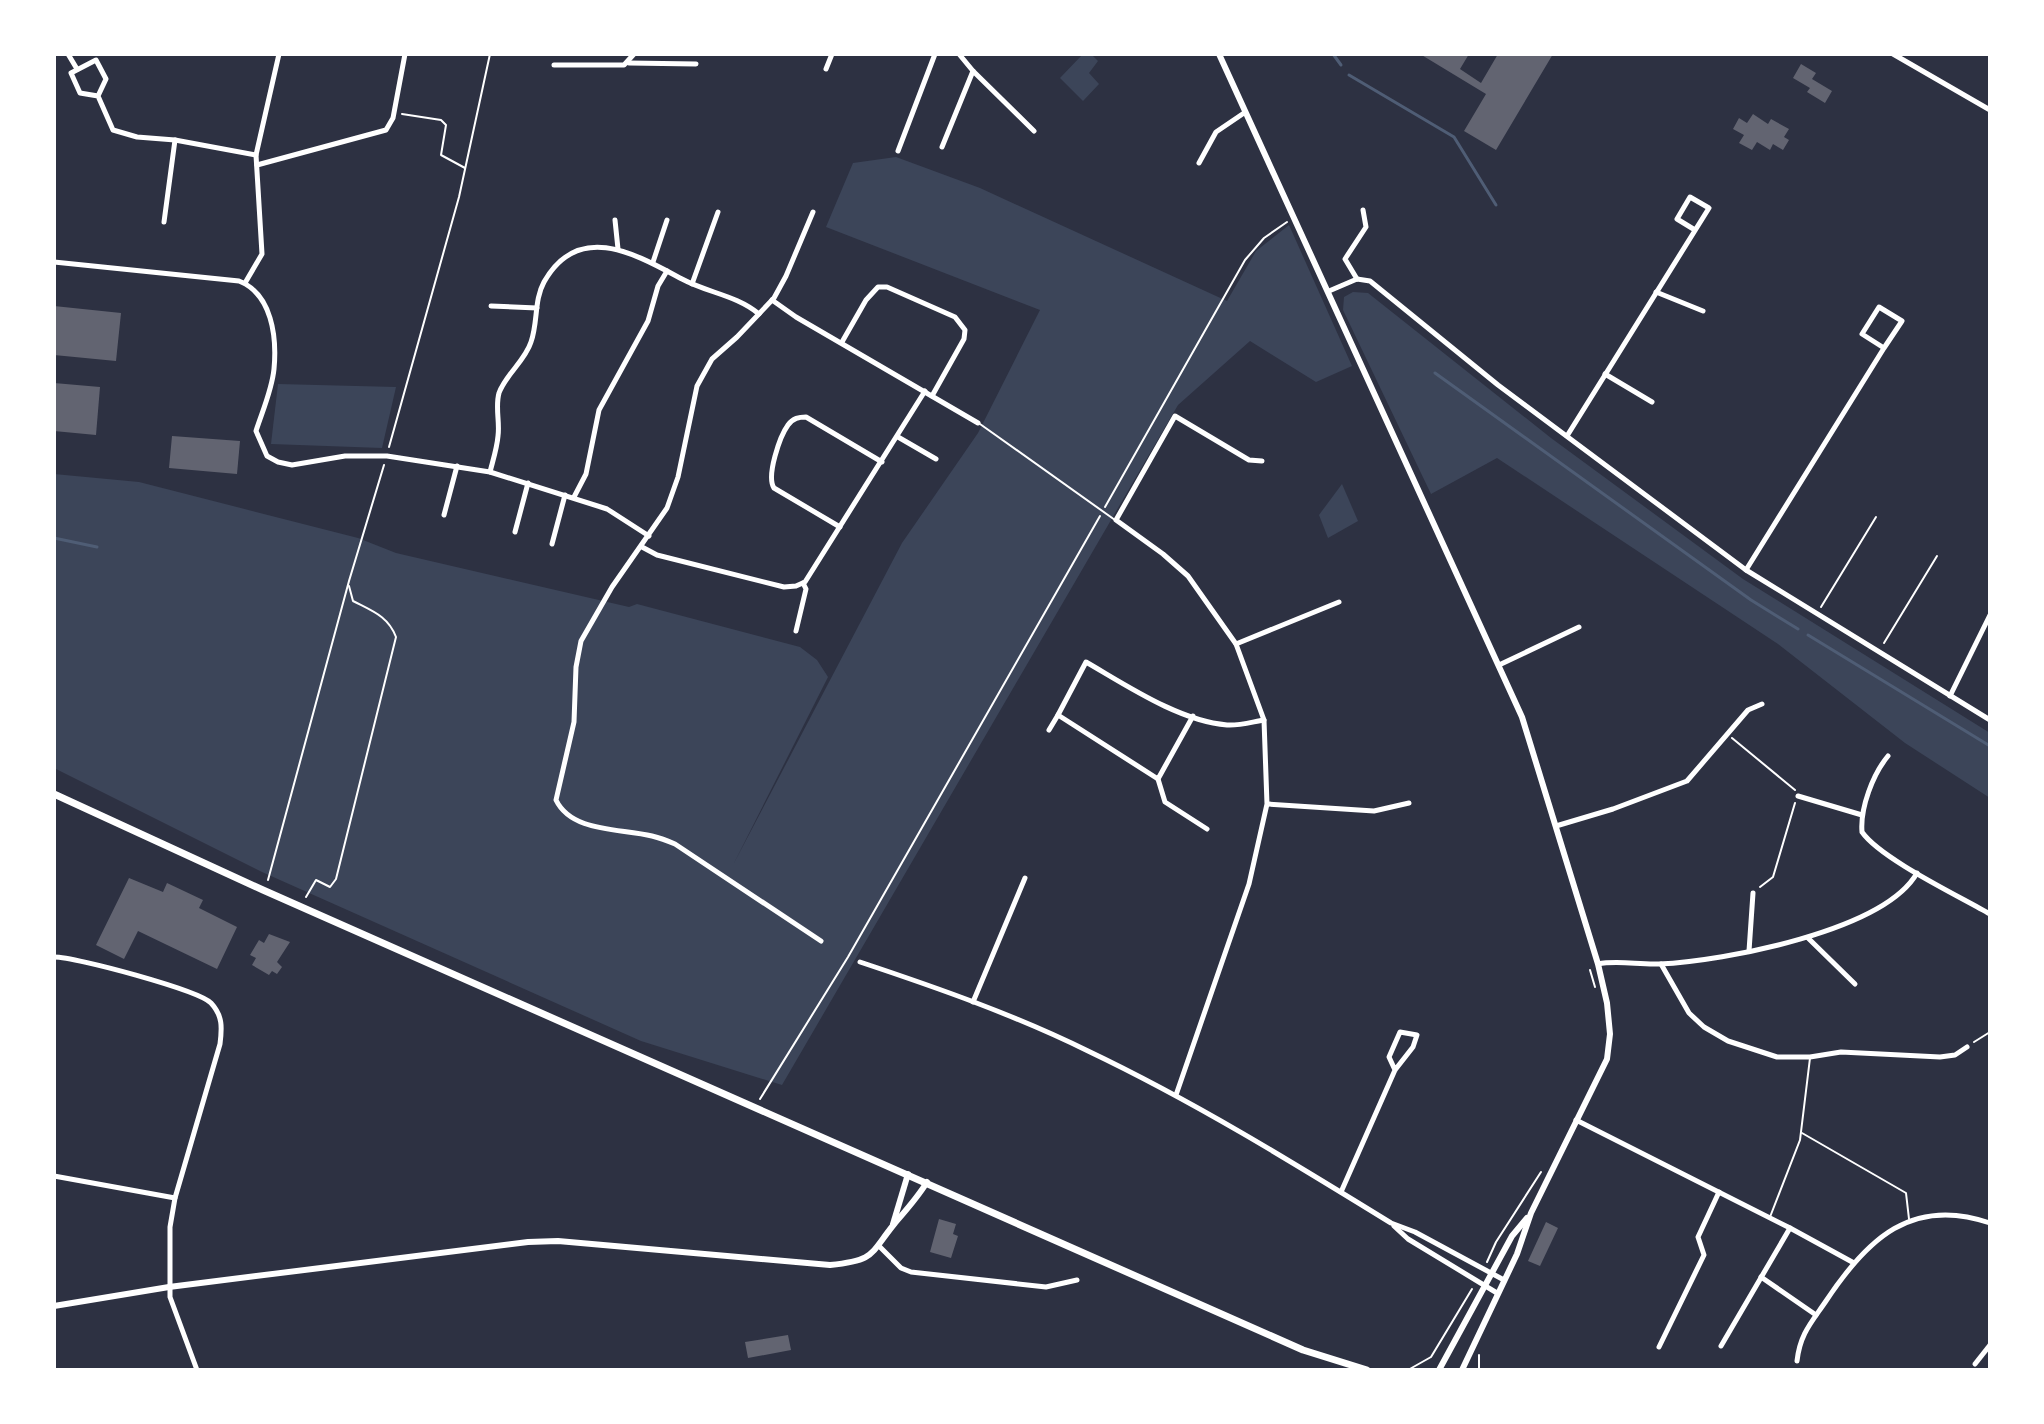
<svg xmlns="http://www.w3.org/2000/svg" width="2044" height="1424" font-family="'Roboto Serif',serif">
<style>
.green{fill:#3c4559}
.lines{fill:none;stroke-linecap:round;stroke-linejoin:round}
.stream{stroke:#4f5d75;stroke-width:3}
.building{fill:#626471}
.path{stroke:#fff;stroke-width:2}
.service{stroke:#fff;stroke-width:2}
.minor{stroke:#fff;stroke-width:5}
.tertiary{stroke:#fff;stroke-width:6}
.secondary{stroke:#fff;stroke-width:6}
.primary{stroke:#fff;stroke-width:7}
</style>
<rect width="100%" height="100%" fill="#2d3142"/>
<g class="green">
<polygon points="1083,54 1091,54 1098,61 1089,73 1099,84 1083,101 1060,78"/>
<polygon points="896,157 980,188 1227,301 1256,251 1289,225 1352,366 1316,382 1250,341 1178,405 782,1085 641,1041 262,872 54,768 54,474 139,482 358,538 396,553 629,607 637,604 800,647 817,660 828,677 733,865 902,543 978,433 1040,310 826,227 853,163"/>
<polygon points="1353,292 1368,293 1551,438 1743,579 1990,733 1990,798 1905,743 1778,644 1497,458 1431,494 1343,310 1344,297"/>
<polygon points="278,384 396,387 382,448 271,444"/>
<polygon points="1342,484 1358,521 1328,538 1319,515"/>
</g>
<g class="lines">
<g class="stream">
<polyline points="1333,54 1341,65"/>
<polyline points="1349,75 1454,137 1496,205"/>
<polyline points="1435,373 1751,600 1798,629"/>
<polyline points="54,538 97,547"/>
<polyline points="1808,635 1990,746"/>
</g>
</g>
<g class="building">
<polygon points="1420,54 1469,54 1460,69 1481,83 1498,54 1553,54 1496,150 1464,131 1486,94"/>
<polygon points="1801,64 1816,73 1812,79 1832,91 1825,103 1807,92 1810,88 1793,78"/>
<polygon points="1753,114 1768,124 1771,119 1789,129 1784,137 1789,140 1783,150 1773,144 1770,150 1757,142 1752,150 1739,143 1744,135 1733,129 1739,118 1747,123"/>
<polygon points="54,306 121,313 116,361 54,355"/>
<polygon points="54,383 100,387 96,435 54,431"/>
<polygon points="172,436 240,441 237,474 169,468"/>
<polygon points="129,878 163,892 167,883 203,900 199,908 237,927 217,969 138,931 124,959 96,945"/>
<polygon points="269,934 290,942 277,962 282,967 277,974 272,971 269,975 252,965 256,958 250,955 259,940 264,943"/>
<polygon points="939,1219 956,1224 953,1234 958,1236 951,1258 930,1252"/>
<polygon points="1546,1222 1558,1228 1540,1266 1528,1261"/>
<polygon points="788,1335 791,1350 748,1358 745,1342"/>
</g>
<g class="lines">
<g class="path">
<polyline points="402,114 441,120 446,125 441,155 465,168"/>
<polyline points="389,447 459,197 490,54"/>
<polyline points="1105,507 1245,260 1264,238 1287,222"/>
<polyline points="1821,607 1876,517"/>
<polyline points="1884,643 1937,556"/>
<polyline points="1732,738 1795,790"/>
<polyline points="268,880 349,581 384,465"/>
<polyline points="1760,887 1773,877 1795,803"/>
<path d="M306,897L316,880L330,887L336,879L396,637C388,616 372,611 353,601L349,586"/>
<polyline points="1590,970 1595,987"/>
<polyline points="1974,1042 1990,1032"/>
<polyline points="760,1099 848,957 1100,516"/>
<polyline points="1487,1262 1496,1242 1541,1172"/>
<polyline points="1408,1370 1431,1357 1472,1289"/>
<polyline points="1479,1370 1479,1355"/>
</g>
<g class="service">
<polyline points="980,424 1115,520"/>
<polyline points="1802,1133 1906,1193 1909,1219"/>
<polyline points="1770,1217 1800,1140 1810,1058"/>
</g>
<g class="minor">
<polyline points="68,54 77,69"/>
<polyline points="959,54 973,71 1034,131"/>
<polyline points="1893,54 1990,110"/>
<polyline points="629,63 696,64"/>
<polyline points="554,65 624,65 634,54"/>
<polyline points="826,69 832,54"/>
<polyline points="98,96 80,93 71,73 96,60 106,79 98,96 113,130 137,137 175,140 256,155"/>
<polyline points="942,147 973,71"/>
<polyline points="898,151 935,54"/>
<polyline points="1199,163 1216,132 1244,113"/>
<polyline points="257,165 386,130 393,118 405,54"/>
<path d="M813,212L786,276L774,298L737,337L712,359L697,386L678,477L667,508L612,587L581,641L576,667L574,722L556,800C572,833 621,828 652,836C660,838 668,841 675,844L821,941"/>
<polyline points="615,220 618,249"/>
<polyline points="164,222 175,140"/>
<path d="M54,262L239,281C272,294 277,337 274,369C272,390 262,412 256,431L267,456L278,462L292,465L345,456H387L490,472L607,509L649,536"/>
<polyline points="653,262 667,220"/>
<polyline points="1357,279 1345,259 1366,227 1363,210"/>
<polyline points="245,283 262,254 256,155 279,54"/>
<polyline points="692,284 718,212"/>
<polyline points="1329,291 1357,279 1370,281 1498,385 1746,570 1990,720"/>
<polyline points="1656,292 1703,311"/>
<polyline points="772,300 796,317 978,423"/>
<polyline points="491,306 537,308"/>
<polyline points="842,342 866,300 878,287 887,287 955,317 965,330 964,339 932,396"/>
<polyline points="1605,374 1652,402"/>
<polyline points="1567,436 1709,208 1690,197 1677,219 1695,230"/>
<polyline points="898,437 936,459"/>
<path d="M490,472C493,460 497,448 498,436C500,422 495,407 499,393C506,374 525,361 531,342C538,323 534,300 544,282C579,220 637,255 682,279C708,293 736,295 759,314"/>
<polyline points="574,497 586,474 599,410 648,321 658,286 667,271"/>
<polyline points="444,515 457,466"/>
<path d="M840,527L774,488C766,476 780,436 788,425C793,418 799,417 806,417L882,462"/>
<polyline points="515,532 528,483"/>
<polyline points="552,544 565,495"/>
<polyline points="642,547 657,555 784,587 796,586 805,582 925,391"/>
<polyline points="1746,570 1884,348 1862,334 1879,307 1902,321 1884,348"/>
<polyline points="796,631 806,589 803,583"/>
<polyline points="1236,644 1339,602"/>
<polyline points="1499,665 1579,627"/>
<polyline points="1950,696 1990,615"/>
<path d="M1193,716L1158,779L1058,715L1086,662C1126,685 1179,721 1227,725C1238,726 1252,722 1264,720"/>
<polyline points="1049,730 1058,715"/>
<path d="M1888,756C1873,774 1860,808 1862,832C1881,859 1959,896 1990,914"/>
<polyline points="1158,779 1165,802 1207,829"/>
<polyline points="1798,796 1862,815"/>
<polyline points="1268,804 1374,811 1409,803"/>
<polyline points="1556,826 1613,809 1687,781 1748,710 1762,704"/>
<polyline points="1808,938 1855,984"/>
<polyline points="1749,951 1753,893"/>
<path d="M54,957C76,957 198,990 211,1003C223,1016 222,1028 220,1044L175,1198L170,1227V1297L197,1370"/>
<path d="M860,962C938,988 1015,1015 1088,1051C1193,1101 1292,1162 1391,1223L1415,1232L1504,1280"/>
<path d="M1598,964C1618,960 1639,965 1659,964C1724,961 1884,931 1917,873"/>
<polyline points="1661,964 1689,1013 1704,1027 1728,1041 1777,1057 1810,1057 1841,1052 1940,1057 1955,1055 1967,1047"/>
<polyline points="973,1002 1025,878"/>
<polyline points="1176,1095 1249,884 1267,804 1264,720 1236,644 1188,576 1163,554 1116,520 1175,416 1249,460 1262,461"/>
<polyline points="1576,1120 1790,1228 1854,1263"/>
<polyline points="54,1176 175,1198"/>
<polyline points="1341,1192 1395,1070 1413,1047 1417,1035 1400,1032 1389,1057 1395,1070"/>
<polyline points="1394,1226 1408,1239 1497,1293"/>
<polyline points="880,1247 901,1268 911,1272 1046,1287 1077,1280"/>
<polyline points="1761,1277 1816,1315"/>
<polyline points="1721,1346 1790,1228"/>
<polyline points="1659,1347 1704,1255 1698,1237 1719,1192"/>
<path d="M1797,1361C1800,1334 1811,1323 1826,1301C1867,1239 1912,1196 1990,1223"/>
<polyline points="1975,1364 1990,1345"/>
</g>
<g class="tertiary">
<polyline points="893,1224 908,1174"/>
<path d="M54,1306L169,1287L528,1242L558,1241L830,1265C876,1260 869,1255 895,1223C907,1209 918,1197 927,1182"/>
</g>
<g class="secondary">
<polyline points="1219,54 1522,717 1598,964 1607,1003 1610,1034 1607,1059 1531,1213 1517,1254 1462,1370"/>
<polyline points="1439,1370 1512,1236 1527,1218"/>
</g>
<polyline class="primary" points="54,794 263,890 1303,1350 1367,1370"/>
</g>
<rect width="2044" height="1424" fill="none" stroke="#ffffff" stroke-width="112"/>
</svg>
